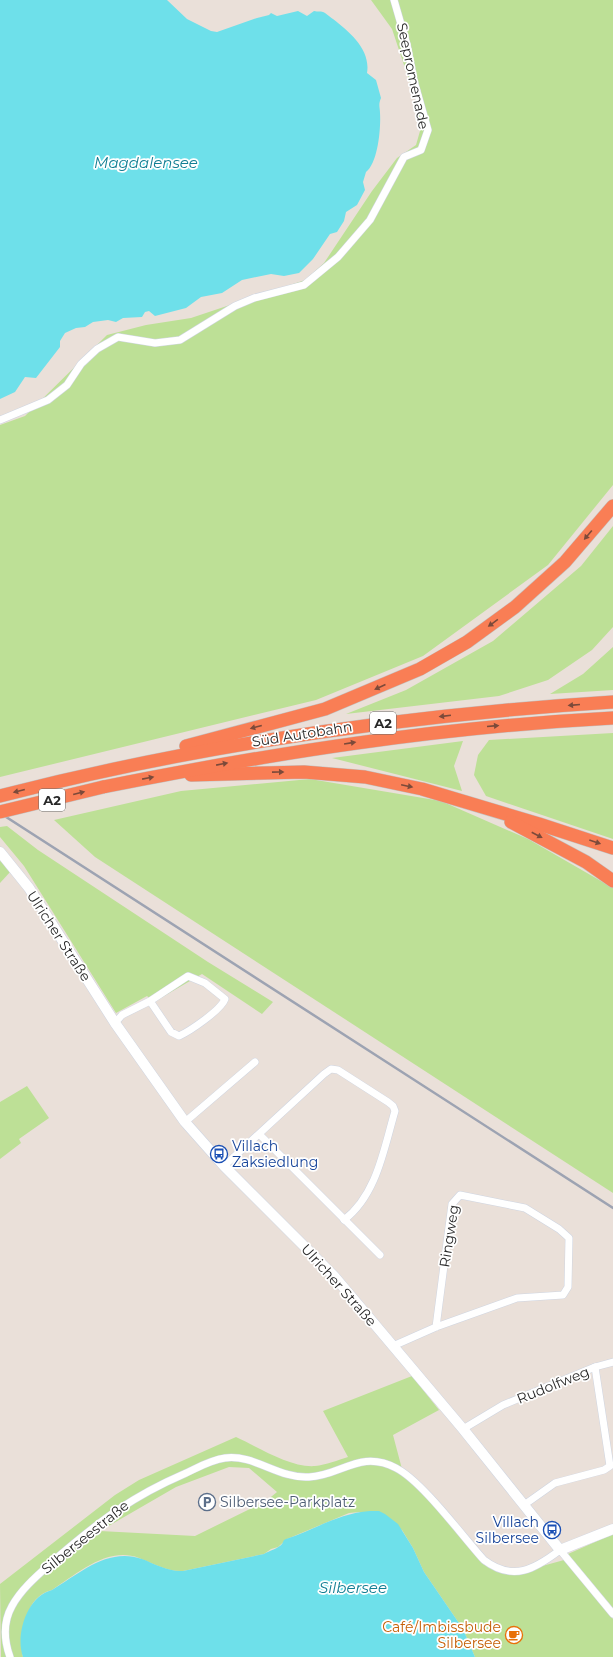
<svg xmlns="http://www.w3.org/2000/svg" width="613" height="1657" font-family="Montserrat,sans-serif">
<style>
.green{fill:#bde096;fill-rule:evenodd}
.water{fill:#6ee0ea}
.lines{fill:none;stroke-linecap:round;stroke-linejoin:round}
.street-casing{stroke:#cfd5e1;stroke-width:8}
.secondary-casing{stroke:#cfd5e1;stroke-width:11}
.highway-casing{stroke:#c3c3c3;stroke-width:14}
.street{stroke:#fff;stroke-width:7}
.secondary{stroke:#fff;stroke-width:10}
.highway{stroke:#f97e55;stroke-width:13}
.rail{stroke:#9da3b2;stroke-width:2.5}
.highway-bridge-casing{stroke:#c3c3c3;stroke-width:14;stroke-linecap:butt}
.highway-bridge{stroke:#f97e55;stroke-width:13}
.oneway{fill:#7c4a3a}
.labels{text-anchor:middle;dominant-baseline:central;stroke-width:3.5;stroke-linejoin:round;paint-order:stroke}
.shield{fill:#fff;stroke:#686868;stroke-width:1}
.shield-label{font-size:13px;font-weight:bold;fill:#282828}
.street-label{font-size:14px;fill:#282828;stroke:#fff}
.transit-label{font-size:14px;fill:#164399;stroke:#fff;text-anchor:start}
.service-label{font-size:14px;fill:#4e5e75;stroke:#fff;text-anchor:start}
.food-label{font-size:14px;fill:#c56008;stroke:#fff;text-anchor:end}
.water-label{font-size:15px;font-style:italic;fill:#117e93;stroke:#fff}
</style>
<rect width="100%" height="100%" fill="#eae0d9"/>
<g class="green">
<polygon points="371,0 613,0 613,485 548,565 423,656 316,700 0,777 0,425 25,416 107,335 146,325 191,318 305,280 324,263 372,191 397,158 416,145 420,131 418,107 392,29"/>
<polygon points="613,526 613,627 592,650 548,680 499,696 346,714 406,690 493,641 581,566"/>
<polygon points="613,647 613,690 550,694 583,674"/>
<polygon points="613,733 613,839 486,796 474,775 478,755 489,740"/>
<polygon points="463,741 454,766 462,791 332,758"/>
<polygon points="310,779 441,801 528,839 613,888 613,1193 95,857 54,820 181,791"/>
<polygon points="7,826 38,850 208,962 273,1002 262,1014 202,974 154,1002 147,996 116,1013 24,866 0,837 0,827"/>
<polygon points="0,861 5,863 11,871 0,883"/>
<polygon points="27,1086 49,1118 19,1139 21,1143 0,1159 0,1102"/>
<path d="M412,1376L439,1410L393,1435L402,1469L483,1564L494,1570L510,1575L564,1560L613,1619V1657H475L463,1629L424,1572L413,1548L402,1530L359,1512L349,1513L287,1539L278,1547L271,1549L264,1554L183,1571C168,1572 152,1563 139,1558C107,1546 77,1574 52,1590C24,1597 24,1630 22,1653L23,1657H1L0,1584L115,1495L139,1480L236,1437C258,1447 291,1468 315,1466C326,1465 338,1460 348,1457L323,1411ZM229,1467L249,1468L277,1492L266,1501L195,1536L100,1531L176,1487Z"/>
<polygon points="613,1534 613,1608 568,1554"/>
</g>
<g class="water">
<path d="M0,0H167L187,19L211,31L217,32L257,18L269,15L271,13L277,16L298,11L307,16L314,11C318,12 320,11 323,12C326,13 330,17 333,19C350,32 371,50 367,73L376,80L381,98C378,105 380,107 380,113C381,128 378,163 366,172L363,182L365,190L357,205L346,212L344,221L337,232L330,234L313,259L299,273L284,276L271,274L242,280L222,293L201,297L186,308L155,316L149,311L145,312L142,317L123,318L116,322L108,320L93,322L85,327L76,328L65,333L60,341V347L36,378L25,377L15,392L0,399Z"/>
<path d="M370,1511H379L385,1514L398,1524L413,1548L424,1572L463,1629L475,1657H23C15,1635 27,1596 52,1590C80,1573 108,1547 142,1559C155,1564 169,1572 183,1571L264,1554C269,1551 279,1548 282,1544C284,1541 283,1540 286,1539C314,1530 339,1513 370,1511Z"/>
</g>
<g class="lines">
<g class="street-casing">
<g id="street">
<polyline points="0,420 48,400 67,385 81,364 97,349 118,337 155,343 180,340 235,306 254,298 304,285 338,257 370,220 404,157 421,150 428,130 414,81 407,45 394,0"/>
<path d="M115,1023L122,1015L150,1001L171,1032L179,1036C190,1031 221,1010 225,999L205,983L188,976L150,1001"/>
<polyline points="185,1122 255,1062"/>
<polyline points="260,1135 380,1255"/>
<path d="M224,1166L324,1074L331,1069L338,1070L388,1102L393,1106L395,1111C384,1148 377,1195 344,1220"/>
<polyline points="393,1346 436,1327 517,1298 563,1295 568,1287 569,1238 559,1229 525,1208 460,1195 452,1204 436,1327"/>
<polyline points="595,1367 613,1362"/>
<polyline points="463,1429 503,1405 595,1367 610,1466 604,1470 555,1483 524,1505"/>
<path d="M10,1657C4,1640 3,1622 12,1606C23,1586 43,1571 59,1556C101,1520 133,1496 184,1474C197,1468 210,1460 225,1458C254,1454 279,1479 309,1477C341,1476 360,1449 396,1468C422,1481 463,1537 484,1560C513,1582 535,1569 560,1550L613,1614"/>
</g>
</g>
<g class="secondary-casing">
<polyline id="secondary" points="0,852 29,888 115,1023 185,1122 224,1166 334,1276 463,1429 560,1550 613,1529"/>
</g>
<g class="highway-casing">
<g id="highway">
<polyline points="186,746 325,709 420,669 467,642 515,607 565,562 613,506"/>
<polyline points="191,775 304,772 365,777 422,789 539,824 613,848"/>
<path d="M103,787C273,753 439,727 613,718"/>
<path d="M0,796C201,744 406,715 613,702"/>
<polyline points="511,822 586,862 613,881"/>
</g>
</g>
<use href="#street" class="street"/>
<use href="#secondary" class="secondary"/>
<use href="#highway" class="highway"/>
<polyline class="rail" points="0,813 613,1208"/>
<g class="highway-bridge-casing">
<polyline id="highway-bridge" points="0,812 103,787"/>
</g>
<use href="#highway-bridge" class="highway-bridge"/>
</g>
<defs><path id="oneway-solid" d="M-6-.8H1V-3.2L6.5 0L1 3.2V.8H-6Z"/></defs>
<g class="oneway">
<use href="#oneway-solid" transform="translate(588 535) rotate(130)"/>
<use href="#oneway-solid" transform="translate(493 623) rotate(144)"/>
<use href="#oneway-solid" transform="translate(380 687) rotate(156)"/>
<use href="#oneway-solid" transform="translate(574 705) rotate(175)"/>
<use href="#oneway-solid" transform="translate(445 716) rotate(173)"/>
<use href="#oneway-solid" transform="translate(493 726) rotate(-5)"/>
<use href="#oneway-solid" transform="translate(256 727) rotate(165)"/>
<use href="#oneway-solid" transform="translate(350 743) rotate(-9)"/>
<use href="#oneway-solid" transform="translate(222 764) rotate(-11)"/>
<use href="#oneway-solid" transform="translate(278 772) rotate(-1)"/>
<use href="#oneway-solid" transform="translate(148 778) rotate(-11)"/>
<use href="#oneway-solid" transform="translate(407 786) rotate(12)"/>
<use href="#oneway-solid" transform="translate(19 791) rotate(166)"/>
<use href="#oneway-solid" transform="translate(79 793) rotate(-14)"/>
<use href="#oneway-solid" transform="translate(537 835) rotate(28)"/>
<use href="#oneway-solid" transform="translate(595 842) rotate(19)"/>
</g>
<defs>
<g id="bus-ring" transform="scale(0.9)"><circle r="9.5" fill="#fff" stroke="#1a4fb4" stroke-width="1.5"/><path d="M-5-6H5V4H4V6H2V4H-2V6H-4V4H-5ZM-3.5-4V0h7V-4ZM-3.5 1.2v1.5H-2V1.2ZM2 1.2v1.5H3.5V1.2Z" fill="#1a4fb4"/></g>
<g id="parking-ring" transform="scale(0.9)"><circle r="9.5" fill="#fff" stroke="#5c6f8a" stroke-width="1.5"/><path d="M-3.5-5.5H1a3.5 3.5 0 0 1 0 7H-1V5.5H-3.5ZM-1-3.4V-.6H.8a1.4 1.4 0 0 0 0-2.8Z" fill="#5c6f8a"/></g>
<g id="cafe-ring" transform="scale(0.9)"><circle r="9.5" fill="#fff" stroke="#e8710a" stroke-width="1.5"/><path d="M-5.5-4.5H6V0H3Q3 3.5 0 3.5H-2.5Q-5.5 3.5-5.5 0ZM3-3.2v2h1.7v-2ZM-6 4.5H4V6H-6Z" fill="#e8710a"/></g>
</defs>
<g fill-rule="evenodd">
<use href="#bus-ring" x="219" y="1154"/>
<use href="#parking-ring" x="207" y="1502"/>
<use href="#bus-ring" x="552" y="1530"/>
<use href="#cafe-ring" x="514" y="1635"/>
</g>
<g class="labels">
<g class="shield">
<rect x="370" y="712" width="26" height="22" rx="3"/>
<rect x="39" y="789" width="26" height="22" rx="3"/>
</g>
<g class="shield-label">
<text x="383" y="723">A2</text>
<text x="52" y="800">A2</text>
</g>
<g class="street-label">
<text transform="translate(413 76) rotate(78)">Seepromenade</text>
<text transform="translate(302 734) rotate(-9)">Süd Autobahn</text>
<text transform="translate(59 936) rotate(57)">Ulricher Straße</text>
<text transform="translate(449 1236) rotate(-81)">Ringweg</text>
<text transform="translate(339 1285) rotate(48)">Ulricher Straße</text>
<text transform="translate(553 1385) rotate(-22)">Rudolfweg</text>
<text transform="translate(85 1537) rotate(-39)">Silberseestraße</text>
</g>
<g class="transit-label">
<text x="232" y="1146">Villach<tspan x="232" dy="16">Zaksiedlung</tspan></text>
<text x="539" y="1522" text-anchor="end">Villach<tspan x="539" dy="16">Silbersee</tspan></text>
</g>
<g class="service-label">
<text x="220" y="1502">Silbersee-Parkplatz</text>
</g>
<g class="food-label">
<text x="501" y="1627">Café/Imbissbude<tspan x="501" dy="16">Silbersee</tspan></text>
</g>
<g class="water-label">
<text x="146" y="162">Magdalensee</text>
<text x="353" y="1587">Silbersee</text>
</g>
</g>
</svg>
